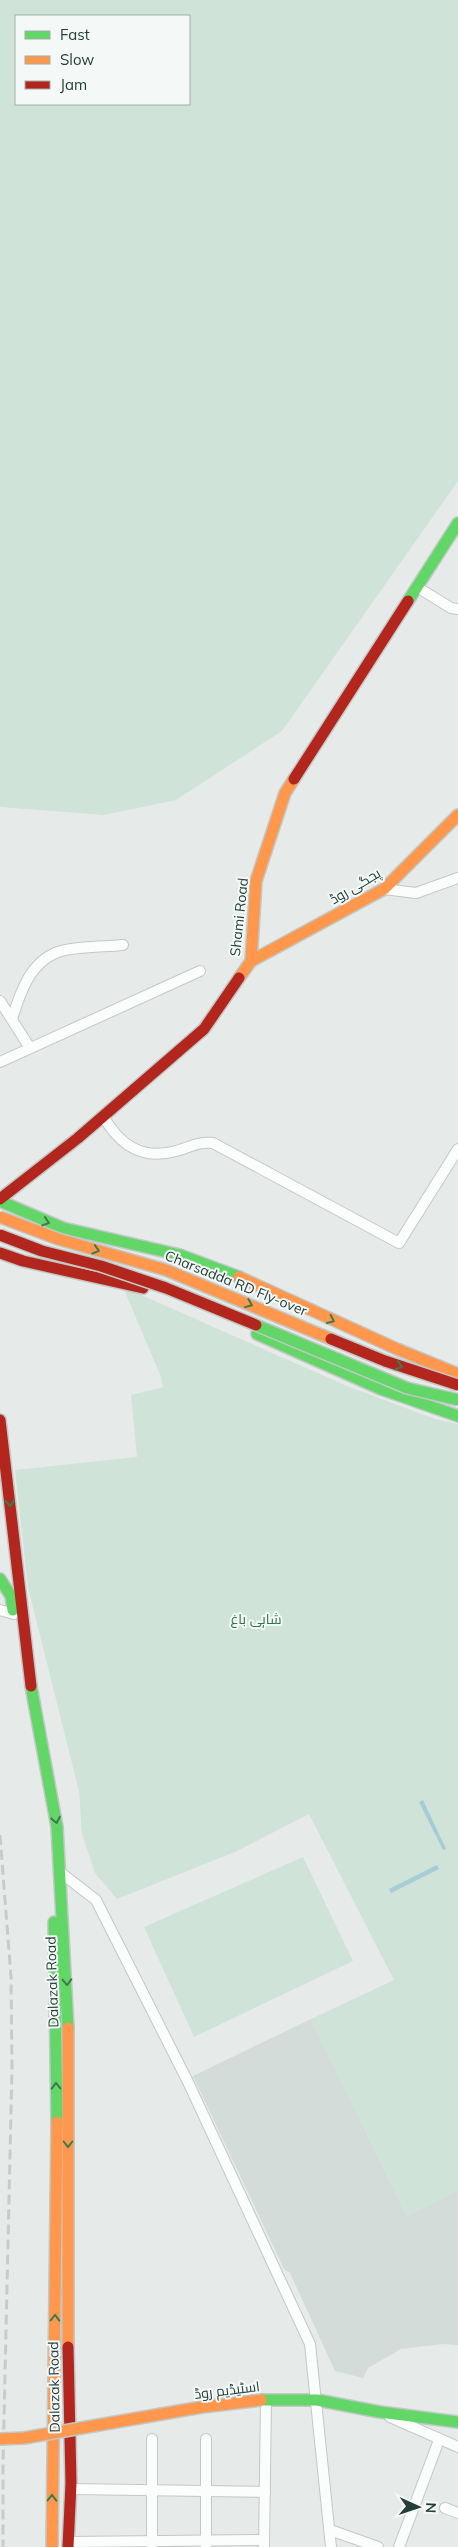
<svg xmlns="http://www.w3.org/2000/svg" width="458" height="2547" font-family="Mulish,Cairo,sans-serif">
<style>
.built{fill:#d4dcd9}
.green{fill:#cfe3d8;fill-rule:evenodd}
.water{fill:#a8cbd8}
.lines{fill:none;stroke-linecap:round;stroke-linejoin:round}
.street-casing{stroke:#c3c8c6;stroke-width:12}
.fast-casing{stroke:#c1c8c6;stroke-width:14}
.slow-casing{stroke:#c1c8c6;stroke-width:14}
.jam-casing{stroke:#c1c8c6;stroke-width:14}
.street{stroke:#fbfcfc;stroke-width:10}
.fast{stroke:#63d668;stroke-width:11}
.slow{stroke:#ff974d;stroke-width:11}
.jam{stroke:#b3261e;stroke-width:11}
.rail{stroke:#c7ccca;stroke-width:3;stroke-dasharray:10 5;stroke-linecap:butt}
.fast-bridge-casing{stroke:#c1c8c6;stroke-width:14;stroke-linecap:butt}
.slow-bridge-casing{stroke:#c1c8c6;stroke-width:14;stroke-linecap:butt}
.jam-bridge-casing{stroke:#c1c8c6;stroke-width:14;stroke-linecap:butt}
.fast-bridge{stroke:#63d668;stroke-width:11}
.slow-bridge{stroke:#ff974d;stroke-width:11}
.jam-bridge{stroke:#b3261e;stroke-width:11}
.oneway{stroke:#3d7b4c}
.labels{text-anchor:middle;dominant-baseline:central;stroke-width:4;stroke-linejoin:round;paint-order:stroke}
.street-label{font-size:14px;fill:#243e3a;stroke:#f4f9f7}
.park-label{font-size:14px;fill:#2f7453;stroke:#f4f9f7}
</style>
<rect width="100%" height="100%" fill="#e6ebe9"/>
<polygon class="built" points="311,2019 407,2216 458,2190 458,2345 443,2344 401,2349 368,2368 363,2378 335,2371 290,2273 284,2269 193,2076"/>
<g class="green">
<path d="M0,0H458V481L282,731L176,800L104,815L0,807ZM16,16H189V104H16Z"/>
<polygon points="123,1287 347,1386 435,1419 458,1424 458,2190 407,2216 311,2019 394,1980 309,1814 237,1851 117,1899 95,1873 82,1834 79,1791 28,1587 15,1470 137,1457 131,1395 163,1387 161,1377"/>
<polygon points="303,1857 353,1961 194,2037 144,1927"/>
</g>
<g class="water">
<polygon points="423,1800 446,1849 443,1850 419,1802"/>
<polygon points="437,1865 439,1869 391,1893 389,1889"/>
</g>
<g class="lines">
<g class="street-casing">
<g id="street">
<polyline points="417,587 451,608 458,609"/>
<polyline points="384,889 416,893 458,878"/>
<polyline points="0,1001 30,1048"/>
<path d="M12,1019C20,993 30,962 58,952C76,946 105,947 123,945"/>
<polyline points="0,1062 200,971"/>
<path d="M103,1116C119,1144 141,1161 176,1151C188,1148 199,1141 213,1143L399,1243L458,1149"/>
<polyline points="0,1610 14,1614"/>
<polyline points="60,1872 96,1900 188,2082 310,2344 331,2547"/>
<polyline points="390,2417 458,2447"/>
<polyline points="152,2439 152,2547"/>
<polyline points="206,2439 206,2547"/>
<polyline points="71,2489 265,2492"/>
<polyline points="445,2508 458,2513"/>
<polyline points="330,2530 378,2547"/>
<polyline points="68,2542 264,2540"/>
<polyline points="264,2546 266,2400"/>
<polyline points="399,2547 439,2440"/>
</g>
</g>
<g class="fast-casing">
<g id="fast">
<polyline points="408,601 458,523"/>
<polyline points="2,1202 63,1228 180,1255 239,1277"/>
<polyline points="257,1334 381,1389 458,1416"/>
<polyline points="0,1579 11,1596 13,1610"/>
<polyline points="31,1686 57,1827 68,2028"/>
<polyline points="54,1922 57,2122"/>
<polyline points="261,2400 317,2400 380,2412 458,2422"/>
</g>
</g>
<g class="slow-casing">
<g id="slow">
<polyline points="251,961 256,881 285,793 294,779"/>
<polyline points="239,978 251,961 384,889 458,815"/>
<polyline points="239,1277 397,1349 458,1374"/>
<polyline points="68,2347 68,2028"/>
<polyline points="52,2547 57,2122"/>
</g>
</g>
<g class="jam-casing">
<g id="jam">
<polyline points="294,779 408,601"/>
<polyline points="0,1199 78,1138 204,1029 239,978"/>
<polyline points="0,1253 23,1261 143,1288"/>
<polyline points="0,1420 31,1686"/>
<polyline points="68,2547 71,2483 68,2347"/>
</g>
</g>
<use href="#street" class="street"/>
<use href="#fast" class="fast"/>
<use href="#slow" class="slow"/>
<use href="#jam" class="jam"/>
<polyline class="rail" points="0,1835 11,1977 12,2068 3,2463 3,2547"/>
<g class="fast-bridge-casing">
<polyline id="fast-bridge" points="256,1325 407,1388 458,1400"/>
</g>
<g class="slow-bridge-casing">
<g id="slow-bridge">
<polyline points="0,1217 58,1239 166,1270 331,1339"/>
<polyline points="0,2439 24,2438 202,2407 261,2400"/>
</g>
</g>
<g class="jam-bridge-casing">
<g id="jam-bridge">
<polyline points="0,1235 42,1251 101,1266 166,1288 256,1325"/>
<polyline points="331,1339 385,1361 458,1385"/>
</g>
</g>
<use href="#fast-bridge" class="fast-bridge"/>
<use href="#slow-bridge" class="slow-bridge"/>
<use href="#jam-bridge" class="jam-bridge"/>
</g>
<defs><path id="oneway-chevron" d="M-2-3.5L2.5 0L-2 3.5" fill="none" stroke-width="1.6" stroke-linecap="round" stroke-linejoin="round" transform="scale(1.25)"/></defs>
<g class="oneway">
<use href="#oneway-chevron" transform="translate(46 1222) rotate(18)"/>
<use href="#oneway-chevron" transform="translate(96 1250) rotate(16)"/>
<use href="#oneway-chevron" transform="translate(249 1304) rotate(22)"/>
<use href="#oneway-chevron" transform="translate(331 1320) rotate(25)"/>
<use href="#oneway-chevron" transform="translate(399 1366) rotate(18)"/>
<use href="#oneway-chevron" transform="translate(10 1503) rotate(84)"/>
<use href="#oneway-chevron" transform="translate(56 1820) rotate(79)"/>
<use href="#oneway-chevron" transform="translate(67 1982) rotate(88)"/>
<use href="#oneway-chevron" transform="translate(56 2086) rotate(-91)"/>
<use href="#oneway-chevron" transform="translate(68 2144) rotate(90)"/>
<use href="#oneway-chevron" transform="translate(55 2318) rotate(-89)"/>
<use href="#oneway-chevron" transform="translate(52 2498) rotate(-89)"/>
</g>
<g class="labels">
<g class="street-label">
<text transform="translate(355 886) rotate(-31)">پجگی روڈ</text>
<text transform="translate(239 917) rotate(-84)">Shami Road</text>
<text transform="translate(236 1283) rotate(22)">Charsadda RD Fly-over</text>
<text transform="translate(52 1982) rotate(-92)">Dalazak Road</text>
<text transform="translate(54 2387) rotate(-91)">Dalazak Road</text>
<text transform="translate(227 2390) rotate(-7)">اسٹیڈیم روڈ</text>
</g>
<g class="park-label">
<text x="256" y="1619">شاہی باغ</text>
</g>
</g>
<rect x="15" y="15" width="175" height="90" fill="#f4f9f7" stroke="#a1aeab"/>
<rect x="25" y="31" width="25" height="8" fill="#63d668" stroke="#a1aeab"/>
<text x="60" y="40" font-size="15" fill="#243e3a">Fast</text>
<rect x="25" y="56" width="25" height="8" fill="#ff974d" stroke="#a1aeab"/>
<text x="60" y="65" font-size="15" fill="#243e3a">Slow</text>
<rect x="25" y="81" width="25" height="8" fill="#b3261e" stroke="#a1aeab"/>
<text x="60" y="90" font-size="15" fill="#243e3a">Jam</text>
<g transform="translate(418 2507) rotate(93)" stroke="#f4f9f7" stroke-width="4" paint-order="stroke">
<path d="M0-4L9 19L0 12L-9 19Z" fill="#243e3a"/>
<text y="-8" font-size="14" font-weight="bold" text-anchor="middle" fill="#243e3a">N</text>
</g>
</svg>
